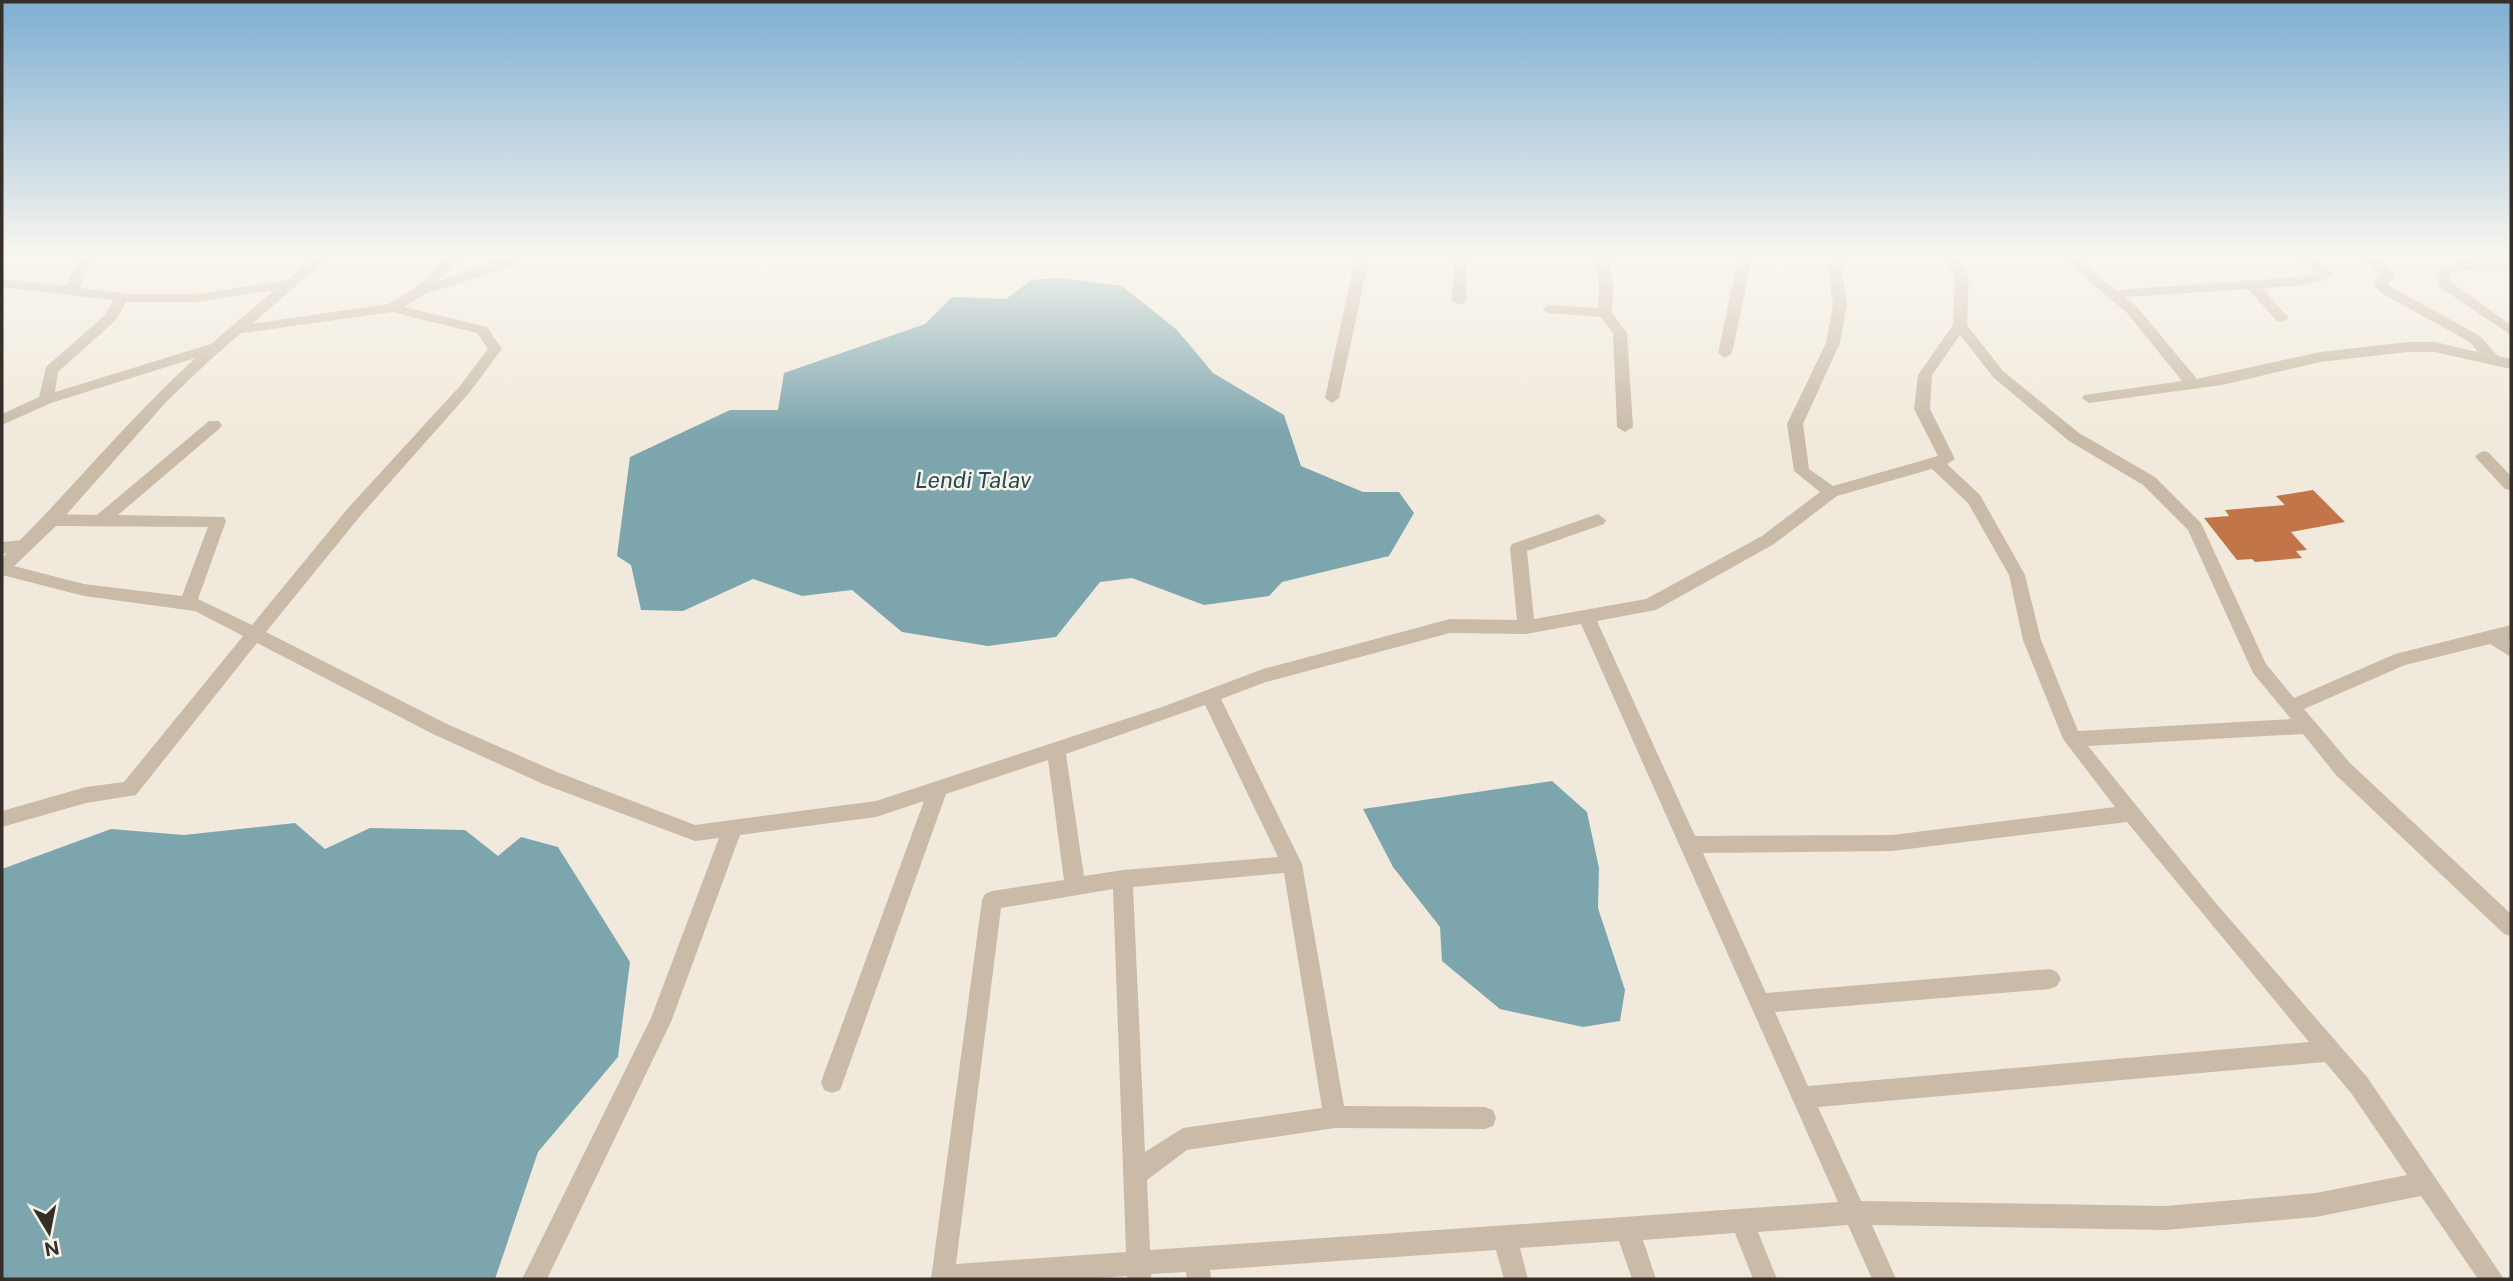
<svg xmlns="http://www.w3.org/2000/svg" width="2513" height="1281" font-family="'Public Sans',sans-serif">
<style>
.water{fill:#7ca5ae}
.building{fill:#c27549}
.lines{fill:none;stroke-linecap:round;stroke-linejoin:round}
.minor{fill:#c9bba8;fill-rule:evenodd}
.tertiary{fill:#c9bba8;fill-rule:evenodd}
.labels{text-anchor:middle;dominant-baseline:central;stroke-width:5;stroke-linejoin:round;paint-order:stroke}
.water-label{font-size:23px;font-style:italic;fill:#1f4c56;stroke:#f9f3e8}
</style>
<rect width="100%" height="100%" fill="#f1eadc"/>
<g class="water">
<polygon points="1058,278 1122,286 1177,330 1213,373 1284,415 1301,466 1363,492 1399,492 1414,513 1389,556 1282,582 1269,596 1204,605 1132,578 1100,582 1056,637 988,646 902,632 852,590 802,596 753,579 683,611 641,610 631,565 617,556 630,457 730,410 778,410 784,373 925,324 952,297 1006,299 1031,280"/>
<polygon points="1552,781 1587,812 1599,868 1598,908 1625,990 1620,1021 1583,1027 1500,1009 1442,961 1440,927 1393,867 1363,809"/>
<polygon points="295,823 325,849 370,828 465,830 498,856 521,837 558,847 630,962 618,1057 538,1152 495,1279 2,1279 2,869 111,829 184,835"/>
</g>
<polygon class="building" points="2313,490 2345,522 2291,532 2307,550 2296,551 2302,558 2255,562 2252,559 2237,560 2204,518 2229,516 2225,510 2285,505 2276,496"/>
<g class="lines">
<g class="minor">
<polygon points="84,254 98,254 88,268 80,288 130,294 196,294 290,280 297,284 290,288 196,302 126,302 116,320 58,372 55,392 211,344 221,344 223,347 221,350 51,403 2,425 2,414 39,397 46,367 105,315 113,300 2,287 2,279 67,286 74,268"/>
<path d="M450,254H464L438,281C462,273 508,253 531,254L507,268L425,294L404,307L487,327L502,349L469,393L361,515L266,632L447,724L557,772L695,825L876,801L1162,707L1263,669L1450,619L1517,620L1510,548L1512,544L1598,514L1606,520L1604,524L1527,551L1534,619L1646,599L1762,536L1820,492L1794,471L1787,424L1826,343L1833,304L1828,269L1833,261L1808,257L1807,254H1851L1842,269L1847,304L1840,343L1803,424L1809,469L1833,486L1938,456L1914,409L1918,375L1953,325L1955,276L1940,254H1953L1969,276L1967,325L2003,371L2079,433L2155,477L2201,523L2266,664L2294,698L2395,654L2511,625V639H2509L2511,657L2490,644L2405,665L2304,709L2350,763L2511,914V936L2504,934L2336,775L2303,734L2088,746L2214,901L2367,1077L2504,1279H2478L2421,1196L2316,1217L2165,1230L1872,1225L1896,1279H1872L1848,1225L1758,1232L1777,1279H1753L1735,1233L1643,1240L1656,1279H1632L1619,1241L1520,1248L1528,1279H1504L1496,1250L1210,1270L1211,1279H1187L1186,1272L1151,1274V1279H1127V1276L1083,1279H931L982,900L985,894L992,891L1064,880L1048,760L946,794L843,1082L840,1090L832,1093L824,1090L821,1082L924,801L876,817L740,835L671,1022L547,1279H522L651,1018L719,838L695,841L543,784L433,734L257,643L136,795L86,803L2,827V811L86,787L124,782L243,636L195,611L84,596L2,575V563L84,584L182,596L208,527L52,526L44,520L52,514L97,515L209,421H219L222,425L219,429L118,515L224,517L226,521L198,599L252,625L349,507L459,387L488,349L477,333L392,312L236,334L229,330L236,326L388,304L415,288ZM1960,335L1993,377L2069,441L2143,485L2188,530L2253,673L2291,719L2078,731L2041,640L2025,575L1980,495L1947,464L1955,459L1930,409L1932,375ZM1932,469L1968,503L2009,575L2023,640L2063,739L2115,807L1892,835L1695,836L1597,621L1656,610L1774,544L1837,496ZM1581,624L1838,1202L1150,1250L1147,1180L1187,1150L1335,1128L1485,1129L1493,1126L1496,1118L1493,1110L1485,1107L1344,1106L1302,864L1221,699L1266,682L1450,633L1526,634ZM1205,705L1278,857L1123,870L1084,876L1066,754ZM2127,822L2309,1042L1808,1086L1775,1012L2050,989L2057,986L2061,979L2057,972L2050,969L1766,993L1703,853L1892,851ZM1284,873L1322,1108L1183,1128L1145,1152L1133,887ZM1113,889L1126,1252L956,1264L1001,908ZM2325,1062L2351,1093L2407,1175L2316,1193L2165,1206L1861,1201L1818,1107Z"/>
<polygon points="1356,254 1370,254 1339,398 1332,403 1325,398"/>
<polygon points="1454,254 1467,254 1466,301 1459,305 1452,301"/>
<polygon points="1595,254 1608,254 1613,287 1612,313 1627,333 1633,427 1625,432 1617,427 1613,333 1601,317 1549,313 1542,309 1549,305 1598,308 1599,287"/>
<polygon points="1739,254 1753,254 1732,353 1725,358 1718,353"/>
<path d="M2057,254H2072L2116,290L2298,277L2315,273L2294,254H2308L2331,272L2333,275C2316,288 2283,286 2262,288L2289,318L2282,322L2277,321L2248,289L2125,297L2137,307L2197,379L2320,352L2408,342H2435L2478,352L2470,342L2381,293L2374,284L2381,275L2357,254H2371L2395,274L2388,284L2391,287L2480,336L2498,356L2511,359V369L2435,352H2408L2320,362L2222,385L2089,403L2082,398L2084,395L2182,381L2127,313Z"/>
<polygon points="2459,262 2511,263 2511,271 2460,270 2449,274 2452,283 2511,325 2511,335 2441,288 2435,272"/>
<polygon points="2483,451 2488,452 2511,476 2511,490 2505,489 2478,460 2475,456"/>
<polygon points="23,540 29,542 31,546 29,550 2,554 2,542"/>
</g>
<path class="tertiary" d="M318,254H333L211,359L167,401L58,524L8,572L2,574V558C56,506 104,448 157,395C207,344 264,300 318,254Z"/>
</g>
<linearGradient id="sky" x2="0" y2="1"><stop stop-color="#7daed1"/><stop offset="0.59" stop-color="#f9f6ef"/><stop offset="1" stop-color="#f9f6ef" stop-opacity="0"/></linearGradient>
<rect width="2513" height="433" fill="url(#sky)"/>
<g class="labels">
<g class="water-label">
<text x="973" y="479">Lendi Talav</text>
</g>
</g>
<rect width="2513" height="1281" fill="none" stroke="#362e28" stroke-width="7"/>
<g transform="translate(49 1232) rotate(170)" stroke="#f9f3e8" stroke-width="5" paint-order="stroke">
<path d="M0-5L12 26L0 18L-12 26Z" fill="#362e28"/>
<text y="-10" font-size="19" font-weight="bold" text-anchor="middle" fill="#362e28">N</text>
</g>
</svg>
